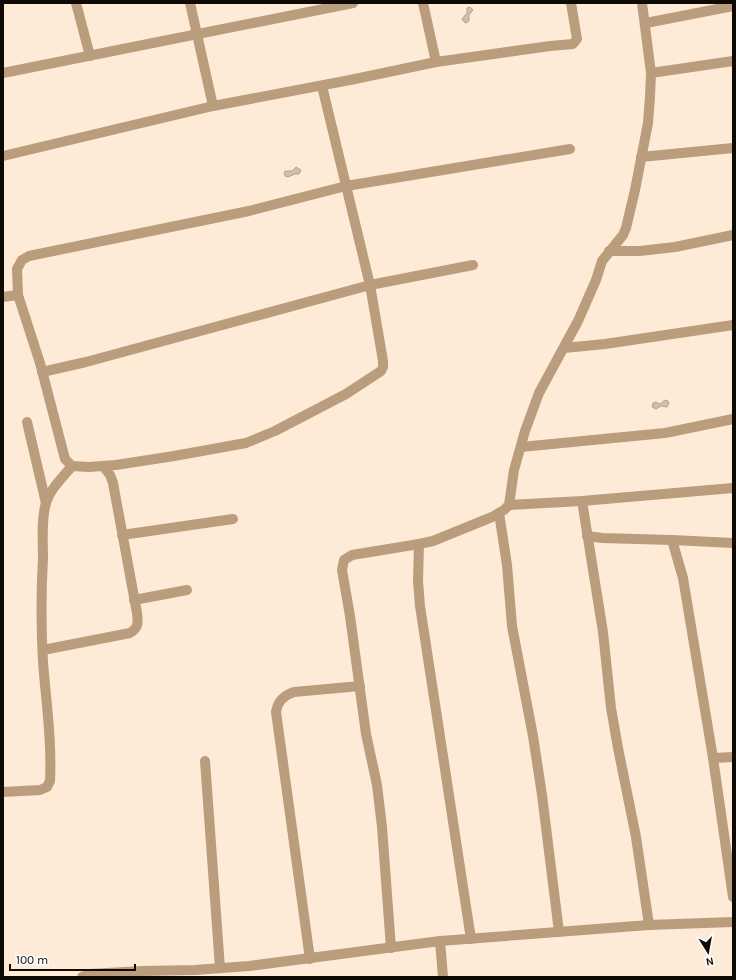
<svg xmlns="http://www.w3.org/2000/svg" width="736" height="980" font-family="Karla,sans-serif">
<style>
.building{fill:#d0beab;stroke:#b5a492}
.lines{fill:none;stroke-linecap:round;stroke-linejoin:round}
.minor{stroke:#ba9d7c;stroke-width:10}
</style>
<rect width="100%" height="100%" fill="#fdebd7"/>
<g class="building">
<polygon points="470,7 473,10 469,15 469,21 466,23 464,22 462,19 467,13 467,8"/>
<polygon points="296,167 301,170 299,174 295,174 288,177 285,176 284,173 285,171 292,171"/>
<polygon points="665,400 668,401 669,403 667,407 661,406 656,409 652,407 653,403 656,402 660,404"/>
</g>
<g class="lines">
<g class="minor">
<polyline points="76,3 90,56"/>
<polyline points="190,3 213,106"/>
<polyline points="423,3 436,62"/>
<polyline points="646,23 733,6"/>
<polyline points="3,73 353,3"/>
<polyline points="651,73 733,61"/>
<polyline points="322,86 370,285 383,361 383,367 381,371 346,394 275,431 246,443 174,456 116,465 89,467 72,466 65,459 40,363 18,295 17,269 22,260 29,256 249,211 346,186 570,149"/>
<polyline points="3,156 213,106 350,80 436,62 550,46 573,44 577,39 571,3"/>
<polyline points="641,157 733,148"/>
<polyline points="609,251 640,251 675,247 733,235"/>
<polyline points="3,297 18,295"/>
<polyline points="564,348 605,344 733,325"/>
<polyline points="42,372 86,362 370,285 473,265"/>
<polyline points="27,422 46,503"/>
<polyline points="521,447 665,433 733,419"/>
<polyline points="582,501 603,632 611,708 618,748 636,837 649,925"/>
<polyline points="509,505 582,501 733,488"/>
<polyline points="499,513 507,565 512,626 533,736 542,795 559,932"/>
<polyline points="122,535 233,519"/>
<polyline points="587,536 602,538 672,540 683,578 713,758 733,897"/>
<polyline points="672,540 733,543"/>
<polyline points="134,600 187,590"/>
<path d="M43,650L130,633C139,628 138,622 137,613L113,483L110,475L103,466"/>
<polyline points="713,758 733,757"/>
<polyline points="205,761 220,968"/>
<path d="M3,792L40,790L47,787L50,781C52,741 46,701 43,662C41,627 41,592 43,558C43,540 41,520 46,503C50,489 63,477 72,466"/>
<polyline points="471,939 420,606 418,581 419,544 433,541 492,517 504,510 509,505 514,470 525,431 539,393 578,321 596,280 602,261 623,235 626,228 635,190 648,123 650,97 651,73 642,3"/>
<polyline points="440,941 443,977"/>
<polyline points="391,948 382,827 377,785 366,734 350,616 342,570 344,560 352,555 419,544"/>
<path d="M310,959L276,712C278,701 283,696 294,692L360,686"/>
<polyline points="82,977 90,974 142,971 195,970 249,966 440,941 649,925 733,922"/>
</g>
</g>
<rect width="736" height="980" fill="none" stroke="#100a05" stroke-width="8"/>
<g transform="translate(708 952) rotate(169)" stroke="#ffffff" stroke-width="3" paint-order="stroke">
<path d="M0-3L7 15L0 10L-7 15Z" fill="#100a05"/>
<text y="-6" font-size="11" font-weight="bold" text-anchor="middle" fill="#100a05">N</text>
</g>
<path d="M10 964v6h125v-6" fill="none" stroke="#100a05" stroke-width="2"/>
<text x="16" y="964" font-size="12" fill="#100a05" stroke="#ffffff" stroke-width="3" paint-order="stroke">100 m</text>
</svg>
